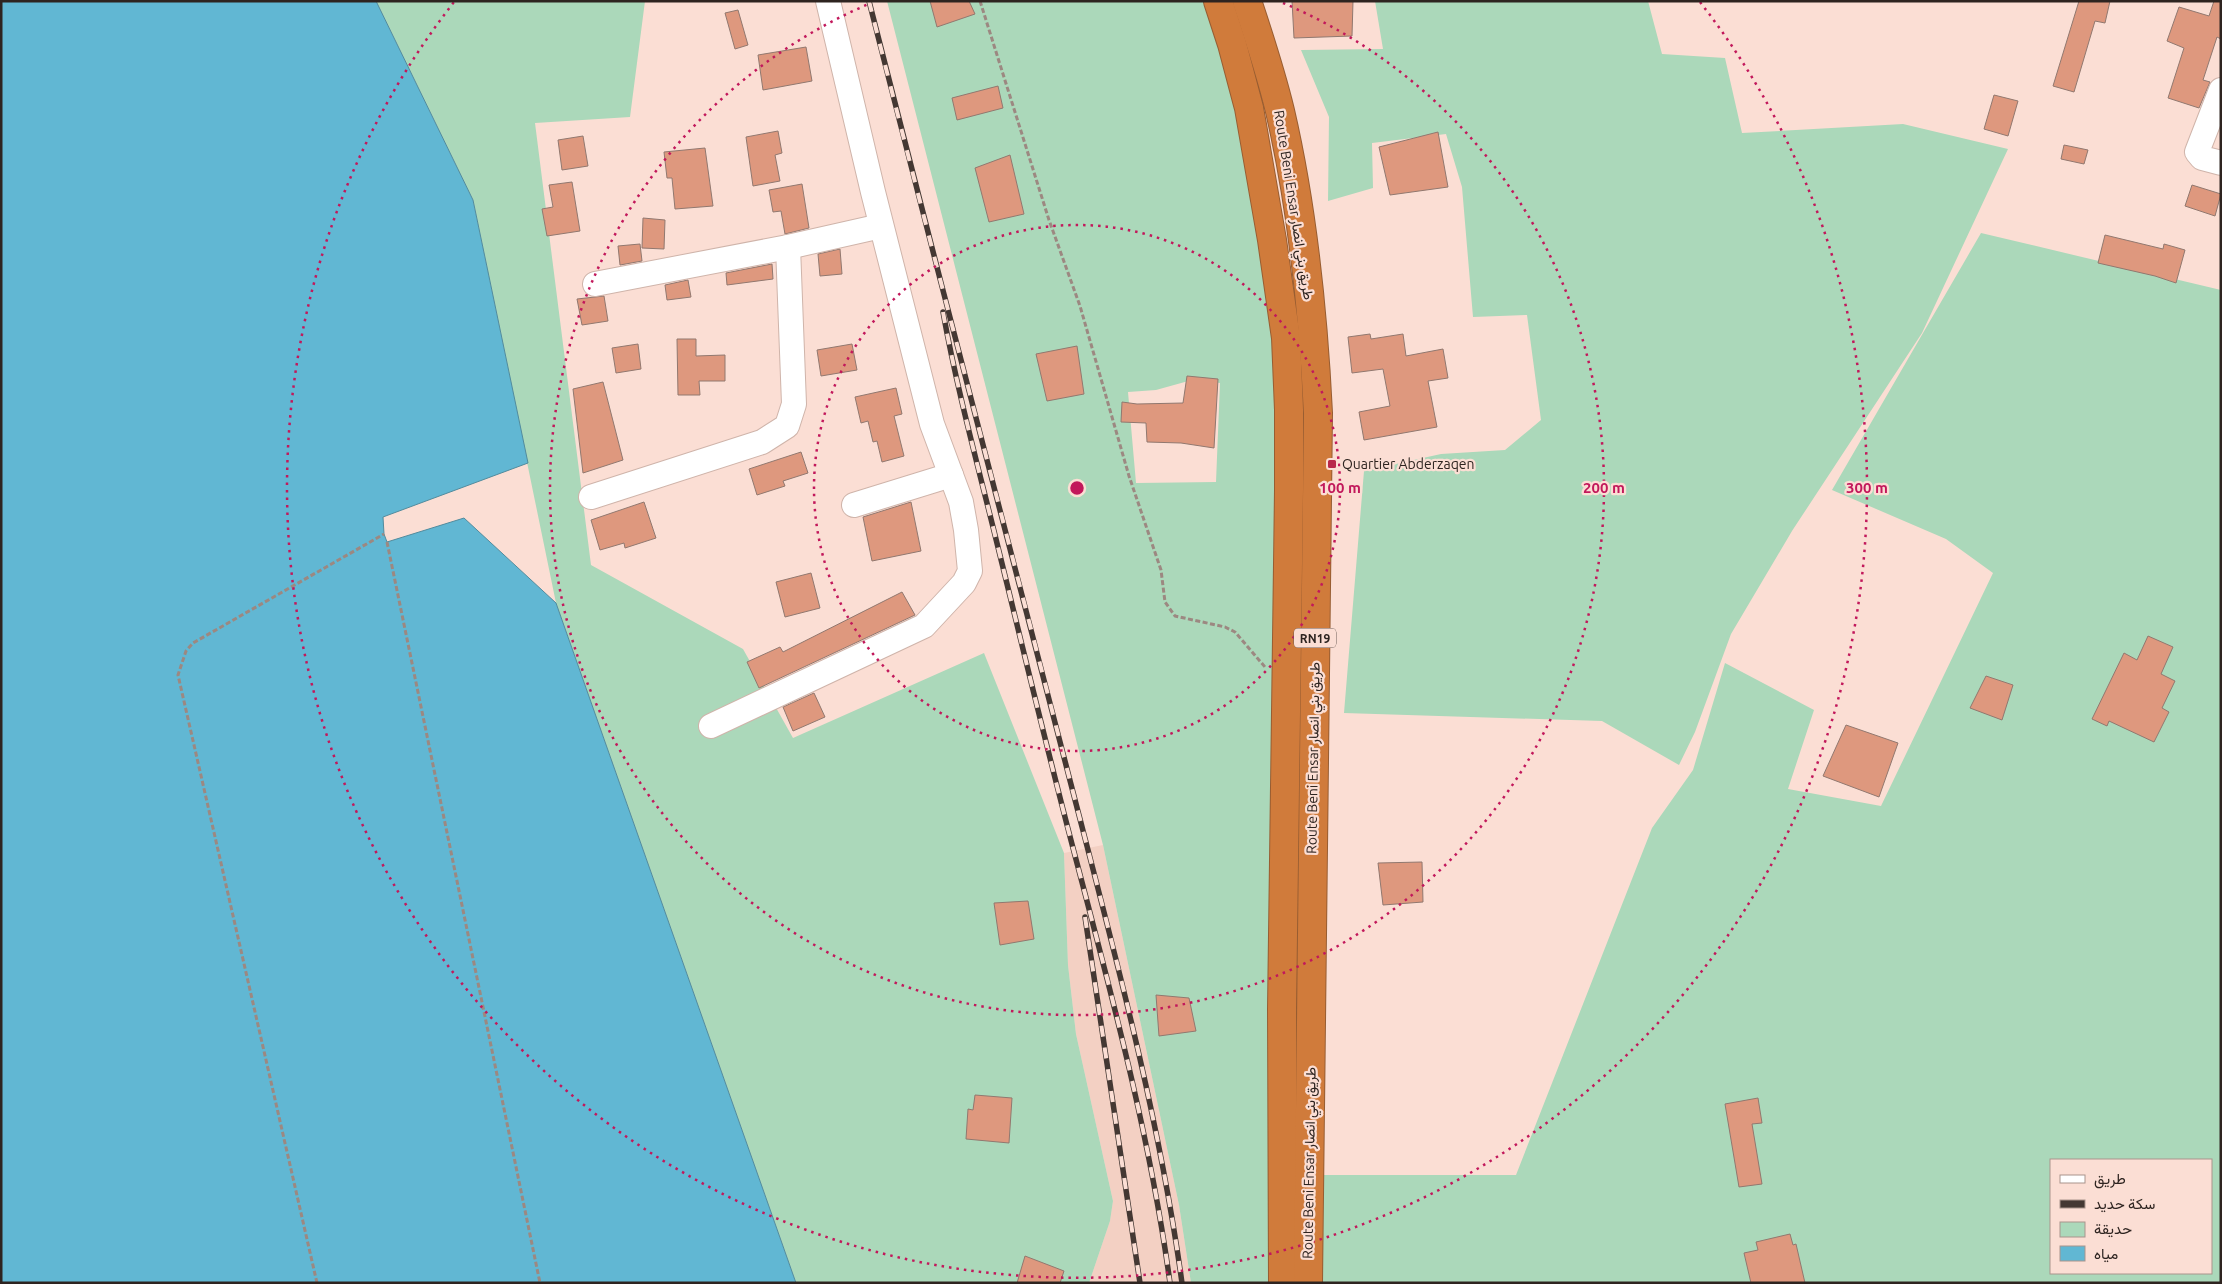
<svg xmlns="http://www.w3.org/2000/svg" width="2222" height="1284" font-family="Ubuntu,Vazirmatn,sans-serif">
<style>
.built{fill:#f3d0c3}
.green{fill:#abd8ba;fill-rule:evenodd}
.water{fill:#61b7d3;stroke:#528b9d}
.building{fill:#de987e;stroke:#91786f}
.lines{fill:none;stroke-linecap:round;stroke-linejoin:round}
.minor-casing{stroke:#cfb4aa;stroke-width:26}
.highway-casing{stroke:#975d32;stroke-width:30}
.path{stroke:#9c8881;stroke-width:3;stroke-dasharray:5 2.5;stroke-linecap:butt}
.minor{stroke:#fff;stroke-width:24}
.highway{stroke:#d07b3b;stroke-width:28}
.rail-casing{stroke:#443833;stroke-width:5.5}
.rail{stroke:#fbded4;stroke-width:4;stroke-dasharray:11;stroke-linecap:butt}
.ring{fill:none;stroke:#c2185b;stroke-width:2.5;stroke-dasharray:2.5 5}
.poi-dot{fill:#b8274a;stroke:#fbded4;stroke-width:2}
.labels{text-anchor:middle;dominant-baseline:central;stroke-width:4.5;stroke-linejoin:round;paint-order:stroke}
.shield{fill:#fbded4;stroke:#6c5c56;stroke-width:1}
.shield-label{font-size:12px;font-weight:bold;fill:#2e2420}
.street-label{font-size:14px;fill:#2e2420;stroke:#fbded4}
.poi-label{font-size:14px;fill:#2e2420;stroke:#fbded4;text-anchor:start}
.centre{fill:#c2185b;stroke:#fbded4;stroke-width:2.5}
.ring-label{font-size:15px;text-anchor:middle;font-weight:bold;fill:#c2185b;stroke:#fbded4;stroke-width:4.5;stroke-linejoin:round;paint-order:stroke}
</style>
<rect width="100%" height="100%" fill="#fbded4"/>
<polygon class="built" points="1103,845 1179,1205 1191,1283 1089,1283 1110,1221 1113,1201 1076,1034 1068,965 1064,853"/>
<g class="green">
<polygon points="376,1 645,1 630,117 535,123 591,565 743,649 793,738 984,653 1064,853 1068,965 1076,1034 1113,1201 1110,1221 1089,1283 796,1283 556,603 473,200"/>
<path d="M887,1H1204L1224,45L1260,200L1279,374L1273,1283H1191L1179,1205L1103,845ZM1192,380L1220,383L1216,482L1136,483L1128,392L1156,390Z"/>
<polygon points="1375,1 1648,1 1662,54 1725,58 1742,133 1903,124 2008,149 1922,333 1792,531 1731,634 1695,732 1679,765 1602,721 1344,713 1364,471 1441,454 1505,450 1541,420 1527,315 1473,317 1462,187 1446,134 1372,143 1373,188 1328,201 1329,117 1301,50 1383,49"/>
<path d="M1981,233L2221,290V1283H1319V1175H1516L1652,828L1693,770L1725,663L1814,710L1788,789L1881,806L1993,573L1946,539L1832,490ZM2051,1160H2211V1273H2051Z"/>
</g>
<polygon class="water" points="1,1 376,1 473,200 528,463 383,517 384,534 387,542 464,518 556,603 796,1283 1,1283"/>
<g class="building">
<polygon points="930,1 969,1 975,14 937,27"/>
<polygon points="1292,1 1353,1 1352,36 1294,38"/>
<polygon points="2079,1 2110,1 2105,23 2095,21 2074,92 2053,86"/>
<polygon points="2214,1 2221,1 2221,39 2217,37 2203,80 2210,82 2199,108 2168,98 2184,48 2167,41 2179,7 2209,16"/>
<polygon points="738,10 748,45 735,49 725,13"/>
<polygon points="806,47 812,81 763,90 758,55"/>
<polygon points="998,86 1003,108 957,120 952,98"/>
<polygon points="1994,95 2018,101 2008,136 1984,129"/>
<polygon points="778,131 782,153 775,155 780,181 753,186 746,137"/>
<polygon points="1438,132 1448,187 1390,195 1379,147"/>
<polygon points="583,136 588,166 562,170 558,140"/>
<polygon points="2064,145 2088,150 2084,164 2061,159"/>
<polygon points="705,148 713,206 675,209 672,178 667,178 664,152"/>
<polygon points="1010,155 1024,214 989,222 975,168"/>
<polygon points="572,182 580,231 547,236 542,209 553,207 549,185"/>
<polygon points="802,184 809,228 785,234 781,211 773,212 769,190"/>
<polygon points="2192,185 2221,194 2215,216 2185,206"/>
<polygon points="643,218 665,220 664,249 642,248"/>
<polygon points="2105,235 2163,249 2164,244 2185,250 2176,283 2155,276 2098,263"/>
<polygon points="640,244 642,261 620,265 618,246"/>
<polygon points="840,249 842,274 820,276 818,254"/>
<polygon points="772,264 773,279 727,285 726,273"/>
<polygon points="688,280 691,297 667,300 665,285"/>
<polygon points="604,296 608,321 582,325 577,299"/>
<polygon points="1370,334 1371,339 1403,334 1406,356 1443,349 1448,378 1428,381 1437,427 1364,440 1359,412 1390,406 1383,369 1352,373 1348,337"/>
<polygon points="677,339 696,339 696,356 725,355 725,381 699,381 700,395 678,395"/>
<polygon points="638,344 641,369 616,373 612,348"/>
<polygon points="852,344 857,370 821,376 817,350"/>
<polygon points="1077,346 1084,394 1047,401 1036,354"/>
<polygon points="1187,376 1218,379 1214,448 1181,443 1147,442 1146,423 1121,422 1122,402 1137,404 1183,403"/>
<polygon points="603,382 623,460 583,473 573,389"/>
<polygon points="896,388 902,414 894,416 904,456 882,462 877,441 873,442 868,421 861,423 855,397"/>
<polygon points="801,452 808,473 783,481 785,486 757,495 749,469"/>
<polygon points="644,502 656,538 625,548 624,543 600,550 591,520"/>
<polygon points="911,502 921,551 872,561 863,517"/>
<polygon points="811,573 820,608 785,617 776,582"/>
<polygon points="902,592 915,615 759,688 747,662 780,647 783,652"/>
<polygon points="2148,636 2173,647 2161,674 2175,681 2162,708 2169,712 2154,742 2109,721 2107,726 2092,719 2124,653 2137,660"/>
<polygon points="1986,676 2013,685 2002,720 1970,708"/>
<polygon points="814,693 825,717 793,731 783,707"/>
<polygon points="1846,725 1898,743 1879,797 1823,776"/>
<polygon points="1422,862 1423,902 1383,905 1378,863"/>
<polygon points="1028,901 1034,939 1000,945 994,903"/>
<polygon points="1156,995 1189,998 1196,1031 1159,1036"/>
<polygon points="975,1095 1012,1098 1009,1143 966,1139 968,1109 973,1110"/>
<polygon points="1758,1098 1762,1123 1752,1124 1762,1184 1739,1187 1725,1104"/>
<polygon points="1790,1234 1793,1245 1796,1244 1805,1283 1751,1283 1744,1253 1758,1250 1756,1242"/>
<polygon points="1025,1256 1064,1271 1060,1283 1017,1283"/>
</g>
<g class="lines">
<g class="minor-casing">
<g id="minor">
<polyline points="2221,90 2197,152 2202,158 2221,163"/>
<polyline points="595,284 788,247 881,226"/>
<polyline points="591,497 762,442 787,426 794,404 788,247"/>
<polyline points="854,505 951,475"/>
<polyline points="711,726 924,626 964,583 970,571 966,530 961,502 932,424 873,192 828,1"/>
</g>
</g>
<g class="highway-casing">
<g id="highway">
<polyline points="1218,1 1232,44 1249,108 1272,240 1286,338 1289,410 1289,490 1282,1009 1283,1283"/>
<path d="M1247,1C1259,37 1271,74 1280,111C1303,210 1313,311 1318,413L1308,1283"/>
</g>
</g>
<g class="path">
<polyline points="980,1 1049,220 1080,306 1129,476 1161,570 1165,602 1175,616 1225,627 1235,632 1265,667"/>
<polyline points="387,542 540,1283"/>
<polyline points="317,1283 178,675 186,651 193,643 384,534"/>
</g>
<use href="#minor" class="minor"/>
<use href="#highway" class="highway"/>
<g class="rail-casing">
<g id="rail">
<path d="M869,1C933,256 1001,511 1066,765C1110,936 1158,1108 1182,1283"/>
<path d="M943,312C956,384 975,455 993,527C1021,640 1048,754 1078,867C1114,1004 1151,1142 1170,1283"/>
<polyline points="1085,917 1140,1283"/>
</g>
</g>
<use href="#rail" class="rail"/>
</g>
<g class="ring">
<circle cx="1077" cy="488" r="263"/>
<path d="M1283 3A527 527 0 1 1 871 3"/>
<path d="M1700 2A790 790 0 1 1 454 2"/>
</g>
<rect class="poi-dot" x="1327" y="459" width="10" height="10" rx="2.5"/>
<g class="labels">
<rect class="shield" x="1294" y="628.5" width="42" height="19" rx="4"/>
<g class="shield-label">
<text x="1315" y="638">RN19</text>
</g>
<g class="street-label">
<text transform="translate(1294 205) rotate(81)">Route Beni Ensar طريق بني انصار</text>
<text transform="translate(1313 758) rotate(-89)">Route Beni Ensar طريق بني انصار</text>
<text transform="translate(1309 1163) rotate(-89)">Route Beni Ensar طريق بني انصار</text>
</g>
<g class="poi-label">
<text x="1342" y="464">Quartier Abderzaqen</text>
</g>
</g>
<circle cx="1077" cy="488" r="8" class="centre"/>
<g class="ring-label">
<text x="1340" y="493">100 m</text>
<text x="1604" y="493">200 m</text>
<text x="1867" y="493">300 m</text>
</g>
<rect width="2222" height="1284" fill="none" stroke="#2e2420" stroke-width="5"/>
<rect x="2050" y="1159" width="162" height="115" fill="#fbded4" stroke="#a9948c"/>
<rect x="2060" y="1175" width="25" height="8" fill="#ffffff" stroke="#a9948c"/>
<text x="2094" y="1184" font-size="15" fill="#2e2420">طريق</text>
<rect x="2060" y="1200" width="25" height="8" fill="#443833" stroke="#a9948c"/>
<text x="2094" y="1209" font-size="15" fill="#2e2420">سكة حديد</text>
<rect x="2060" y="1222" width="25" height="15" fill="#abd8ba" stroke="#a9948c"/>
<text x="2094" y="1234" font-size="15" fill="#2e2420">حديقة</text>
<rect x="2060" y="1246" width="25" height="15" fill="#61b7d3" stroke="#a9948c"/>
<text x="2094" y="1259" font-size="15" fill="#2e2420">مياه</text>
</svg>
